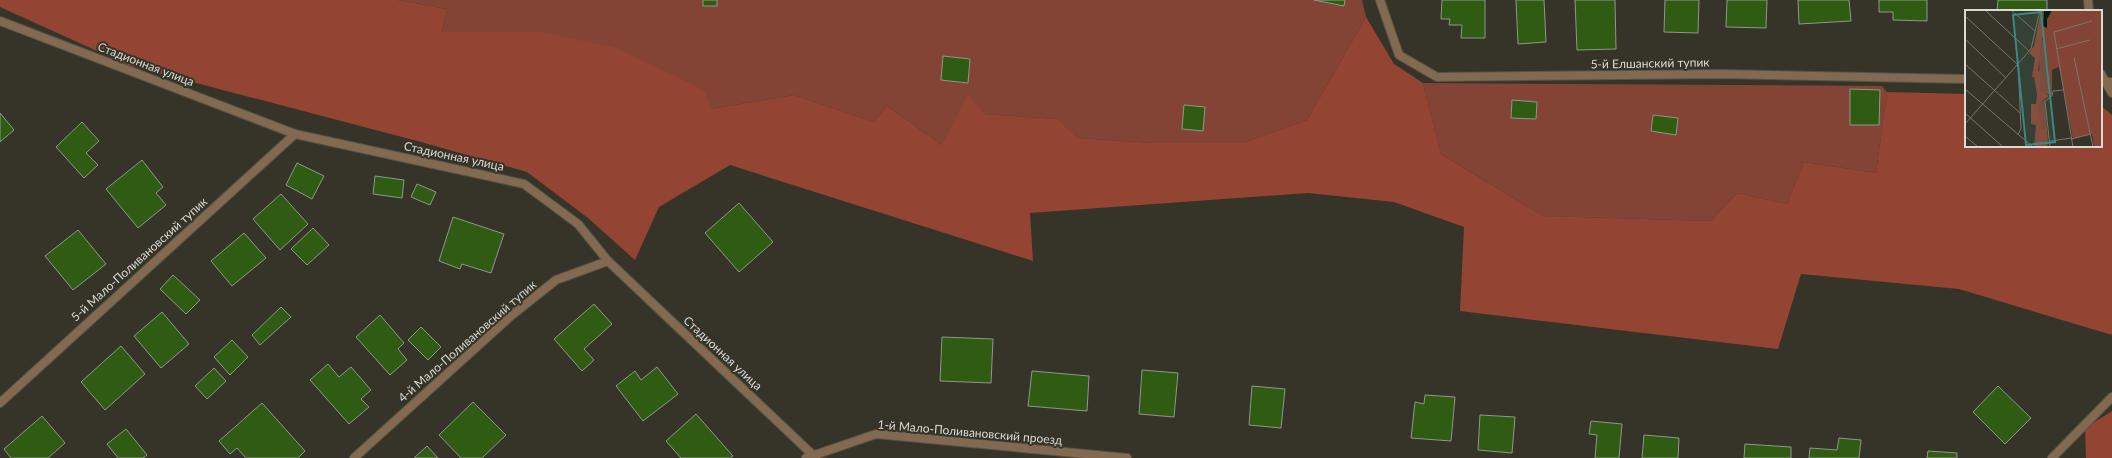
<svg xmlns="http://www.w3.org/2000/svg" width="2112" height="458" font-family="Lato,sans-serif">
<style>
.green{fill:#834435}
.forest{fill:#944432}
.building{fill:#305b13;stroke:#8f978c}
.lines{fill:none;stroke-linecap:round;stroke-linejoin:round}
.lane-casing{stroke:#545247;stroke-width:10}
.street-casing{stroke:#545247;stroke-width:10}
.lane{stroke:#82694f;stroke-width:8}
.street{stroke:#82694f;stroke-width:8}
.labels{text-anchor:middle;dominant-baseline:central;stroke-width:4;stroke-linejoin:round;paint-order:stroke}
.street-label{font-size:12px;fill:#dad9d2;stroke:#363429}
.inset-road{fill:none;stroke:#78766d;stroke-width:1}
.view{fill:#388a82;fill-opacity:0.15;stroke:#388a82;stroke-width:2}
.inset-edge{fill:none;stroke:#dad9d2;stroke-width:2}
</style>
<rect width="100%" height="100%" fill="#363429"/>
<g class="green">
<polygon points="398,0 1362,0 1366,17 1307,120 1243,143 1153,143 1078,138 1056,119 984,114 942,145 887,106 874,122 794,95 711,109 542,32 442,32 447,9"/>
<polygon points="1423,83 1882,86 1887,92 1876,173 1804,162 1787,204 1737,193 1711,221 1543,216 1441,154"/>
</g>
<g class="forest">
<polygon points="0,0 398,0 447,9 442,32 542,32 616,48 704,90 711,109 794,95 874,122 887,106 942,145 968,94 984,114 1057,119 1078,138 1153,143 1243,143 1307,120 1366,17 1394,64 1423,83 1441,154 1543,216 1711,221 1737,193 1787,204 1804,162 1876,173 1887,92 1966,94 1966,146 2101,146 2101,106 2112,115 2112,335 1959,289 1801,274 1778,349 1460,311 1464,227 1394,202 1308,193 1030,213 1033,261 730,165 659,207 635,260 588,218 527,172 421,142 128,65 0,7"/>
<polygon points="2112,411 2112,458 2086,458 2085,428"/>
</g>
<g class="building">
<rect x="703" y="0" width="14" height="6"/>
<polygon points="1314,0 1345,0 1344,6"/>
<polygon points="1442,0 1485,0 1485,38 1461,38 1462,25 1449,25 1450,19 1441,19"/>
<polygon points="1516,0 1544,0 1546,42 1518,44"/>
<polygon points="1575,0 1615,0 1616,49 1577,50"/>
<polygon points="1665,0 1699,0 1698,33 1664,32"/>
<polygon points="1727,0 1767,0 1766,28 1726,27"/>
<polygon points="1798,0 1849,0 1851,21 1799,24"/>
<polygon points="1879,0 1927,0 1927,21 1893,20 1893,12 1879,12"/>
<polygon points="1998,0 2047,0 2047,11 1997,11"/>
<polygon points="943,56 970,59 968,83 941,80"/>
<polygon points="1850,89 1880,90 1879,125 1850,125"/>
<polygon points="1512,100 1537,102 1536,119 1511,118"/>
<polygon points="1184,105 1205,107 1203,131 1182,129"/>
<polygon points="0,113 14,130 0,142"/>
<polygon points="1653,115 1678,118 1676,135 1651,131"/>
<polygon points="82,122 99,141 86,153 98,165 84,178 56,147"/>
<polygon points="142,160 163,187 156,193 166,205 138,228 106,189"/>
<polygon points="297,163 324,176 312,199 286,185"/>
<polygon points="375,176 404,180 402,198 373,194"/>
<polygon points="417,184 436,192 430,205 411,197"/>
<polygon points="281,194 308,224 280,250 253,219"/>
<polygon points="739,203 773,242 739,272 705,233"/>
<polygon points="453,217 504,234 491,273 462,264 460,269 439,261"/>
<polygon points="313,228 329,245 307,265 291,249"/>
<polygon points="78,230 106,264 73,290 45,256"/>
<polygon points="244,233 266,258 232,286 211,261"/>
<polygon points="173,275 200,300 186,314 160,289"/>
<polygon points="594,304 612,324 584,349 594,360 582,371 554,339"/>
<polygon points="281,307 291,317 260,345 252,335"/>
<polygon points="162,312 189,344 161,368 134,336"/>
<polygon points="380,315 404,343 398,349 407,360 390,375 356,337"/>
<polygon points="421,327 441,347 428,360 408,340"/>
<polygon points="942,337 993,339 991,383 940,381"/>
<polygon points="232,340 248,357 230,375 214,357"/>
<polygon points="121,346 145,374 105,410 81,382"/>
<polygon points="328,364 339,377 351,367 371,390 361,399 369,407 349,424 310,380"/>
<polygon points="657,367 678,394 643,421 616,386 635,371 641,380"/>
<polygon points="214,368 226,381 207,399 195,386"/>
<polygon points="1142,370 1178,373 1174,417 1139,414"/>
<polygon points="1032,371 1089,376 1087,411 1028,406"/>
<polygon points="1252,386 1285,389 1281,428 1249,425"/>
<polygon points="1998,386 2031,418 2005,444 1973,412"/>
<polygon points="1425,395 1455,397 1451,441 1411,438 1415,402 1424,404"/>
<polygon points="473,402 506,435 482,458 461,458 439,435"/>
<polygon points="262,403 305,451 298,458 246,458 237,448 230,454 219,441"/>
<polygon points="696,414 733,456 730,458 681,458 666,441"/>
<polygon points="1480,415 1515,417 1512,453 1478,450"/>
<polygon points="42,416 65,443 48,458 11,458 4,449"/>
<polygon points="1591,421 1622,424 1619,458 1595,458 1597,435 1589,434"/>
<polygon points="126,429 147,455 143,458 118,458 107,444"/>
<polygon points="1644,435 1679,438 1678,458 1642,458"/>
<polygon points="1839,438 1861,440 1859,458 1809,458 1810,448 1837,450"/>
<polygon points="1745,444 1791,447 1791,458 1744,458"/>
<polygon points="427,446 438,458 414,458"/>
<polygon points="1928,451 1957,453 1957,458 1927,458"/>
</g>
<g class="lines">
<g class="lane-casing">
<g id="lane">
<polyline points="2088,0 2089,11"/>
<polyline points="2101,74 2112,93"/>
</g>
</g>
<g class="street-casing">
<g id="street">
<polyline points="1380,0 1399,55 1437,77 1722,74 1966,79"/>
<polyline points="0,21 295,134 524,184 578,224 608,261 816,458"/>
<polyline points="2101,82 2112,82"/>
<polyline points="0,403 295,134"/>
<polyline points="354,458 512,315 556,280 608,261"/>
<polyline points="806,458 876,434 1127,458"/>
<polyline points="2052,458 2112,397"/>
</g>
</g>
<use href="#lane" class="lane"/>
<use href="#street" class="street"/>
</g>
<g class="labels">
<g class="street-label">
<text transform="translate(1650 63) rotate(-1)">5-й Елшанский тупик</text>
<text transform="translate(146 64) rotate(21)">Стадионная улица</text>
<text transform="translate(454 156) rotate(12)">Стадионная улица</text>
<text transform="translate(139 259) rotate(-42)">5-й Мало-Поливановский тупик</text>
<text transform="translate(467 341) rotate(-41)">4-й Мало-Поливановский тупик</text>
<text transform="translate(723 353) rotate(43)">Стадионная улица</text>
<text transform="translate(970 432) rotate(5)">1-й Мало-Поливановский проезд</text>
</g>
</g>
<g transform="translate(1965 10)">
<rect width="137" height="137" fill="#363429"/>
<path d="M87,0H137V137H129L127,124L108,129L94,57L87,60V85L77,83L75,80L74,47L82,9ZM80,90L82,119H77L73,109V99L76,92Z" fill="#834435"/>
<path d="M76,0H79V17L82,18L77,30L73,61L76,62L75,80L84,86L76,92L73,99L77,119H82L83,131L79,137H69L71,115L66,114V94H71L72,84L69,67H67L70,48L64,43L69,36Z" fill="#944432"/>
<path d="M79,0H87L82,9V18L78,16Z" fill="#001f15"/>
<path class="inset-road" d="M20,0L64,41M46,0L70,21M0,6L53,55L56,118L53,125M0,29L41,68M91,39L125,30M109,47L128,137M0,54L55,103M0,79L68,137M0,103L38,137M0,114L66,39L75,0M0,126L13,137M106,129L126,124M79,137L86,131L106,128M85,137L80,91L87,86L88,81L98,80M108,137L89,22L127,11"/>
<path class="view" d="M76,2L90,132L61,135L48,5Z"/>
<rect width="137" height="137" class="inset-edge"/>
</g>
</svg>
